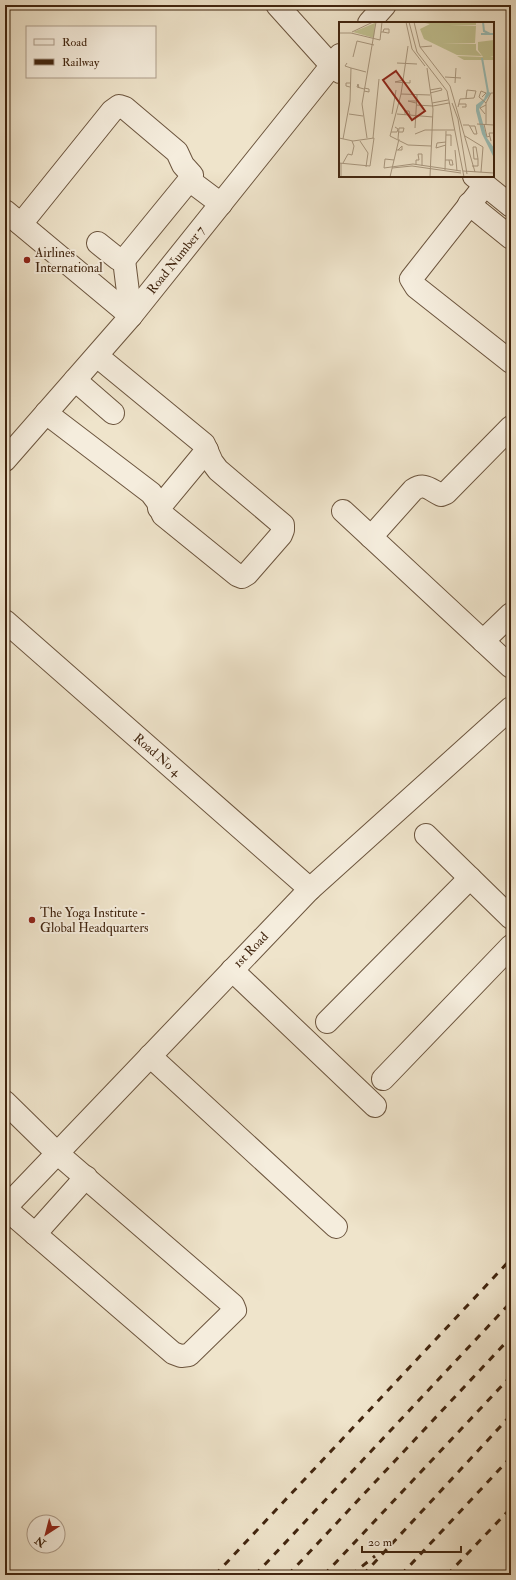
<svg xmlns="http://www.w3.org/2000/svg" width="516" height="1580" font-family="'IM FELL Double Pica',serif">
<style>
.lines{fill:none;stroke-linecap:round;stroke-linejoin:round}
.street-casing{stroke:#6c553e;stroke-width:24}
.street{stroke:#f5eddd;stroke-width:22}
.rail{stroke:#41250f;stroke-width:3;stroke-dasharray:7 7;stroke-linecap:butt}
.poi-dot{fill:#8f2418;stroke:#f5eddd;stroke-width:1.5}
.labels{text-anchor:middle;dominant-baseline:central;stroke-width:4;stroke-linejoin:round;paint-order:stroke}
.poi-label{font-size:13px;fill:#41250f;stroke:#f5eddd;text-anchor:start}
.street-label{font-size:13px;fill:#41250f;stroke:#f5eddd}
.inset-river{fill:none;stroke:#9abeb8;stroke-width:2}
.inset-road{fill:none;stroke:#a99880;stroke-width:1}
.view{fill:#8f2418;fill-opacity:0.15;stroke:#8f2418;stroke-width:2}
.inset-edge{fill:none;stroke:#41250f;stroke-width:2}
</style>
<rect width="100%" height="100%" fill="#efe4cb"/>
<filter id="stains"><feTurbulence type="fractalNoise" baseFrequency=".005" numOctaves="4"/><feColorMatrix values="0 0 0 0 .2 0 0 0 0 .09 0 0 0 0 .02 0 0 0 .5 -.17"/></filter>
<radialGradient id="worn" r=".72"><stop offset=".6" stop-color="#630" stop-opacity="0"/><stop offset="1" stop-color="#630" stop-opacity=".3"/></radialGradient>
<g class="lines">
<g class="street-casing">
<g id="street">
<polyline points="277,5 331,65 340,72"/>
<polyline points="369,23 385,5"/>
<polyline points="474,176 511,206"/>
<polyline points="189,180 221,204"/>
<polyline points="485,185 411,279 416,287 511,362"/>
<polyline points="469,204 511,238"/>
<polyline points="5,211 131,316"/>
<polyline points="21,224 112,111 119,106 125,108 177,152 183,165 192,175 191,178 124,260 118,259 98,243"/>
<polyline points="124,260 131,316"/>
<polyline points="75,380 113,413"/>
<polyline points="46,413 151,493 157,501 163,515 237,575 242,577 247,574 281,535 283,530 283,525 218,470 212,462 204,444 97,356"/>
<polyline points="5,460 131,316 340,55"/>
<polyline points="159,508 207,450"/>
<polyline points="343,511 511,667"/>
<path d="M371,537L413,490C425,482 430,490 441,495L446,493L511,427"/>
<polyline points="5,621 310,889"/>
<polyline points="483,641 511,614"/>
<polyline points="426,835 511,918"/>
<polyline points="232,970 375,1106"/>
<polyline points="327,1022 470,878"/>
<polyline points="150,1056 336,1227"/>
<polyline points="383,1079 511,946"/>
<polyline points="5,1102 57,1153 233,1305 235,1310 189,1355 181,1356 173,1353 5,1208"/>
<polyline points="5,1208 310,889 511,708"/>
<polyline points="35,1234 86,1177"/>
</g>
</g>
<use href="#street" class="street"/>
<g class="rail">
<polyline points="215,1575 511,1259"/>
<polyline points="255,1575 511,1302"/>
<polyline points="288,1575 511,1337"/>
<polyline points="324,1575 511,1376"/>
<polyline points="351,1575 375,1556"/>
<polyline points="363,1575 511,1415"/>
<polyline points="401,1575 511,1457"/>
<polyline points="447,1575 511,1508"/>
</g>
</g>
<g class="poi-dot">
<circle cx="27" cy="260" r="4"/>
<circle cx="32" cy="920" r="4"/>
</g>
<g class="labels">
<g class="poi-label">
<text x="35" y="253">Airlines<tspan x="35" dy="15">International</tspan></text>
<text x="40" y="913">The Yoga Institute -<tspan x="40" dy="15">Global Headquarters</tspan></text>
</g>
<g class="street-label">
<text transform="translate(176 260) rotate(-51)">Road Number 7</text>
<text transform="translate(157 755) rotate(41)">Road No 4</text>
<text transform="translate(251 950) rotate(-46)">1st Road</text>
</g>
</g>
<g transform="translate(339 22)">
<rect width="155" height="155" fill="#efe4cb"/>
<path d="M81,0H137V3L111,4H137L136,21L103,22H137V28L143,34L118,33L85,17L81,7L91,2ZM36,1L35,16L14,10ZM155,18V34H151L155,35V38H125L118,34L144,35L139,28V20Z" fill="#c1c292"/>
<path d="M148,69L152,71L140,87L148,116L155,126V136L143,112L137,89V83L145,77Z" fill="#9abeb8"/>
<path class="inset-river" d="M144,0L145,9L151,12M142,12H155M143,36L149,70"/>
<path class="inset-road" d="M67,0L73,27L86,44M70,0L78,30L108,69L125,155M75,0L81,25L111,64L136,150M13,10L34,0M42,10H44L49,11H50V7H45L44,10M0,11H12L41,18L43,0M69,24L62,72L51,114L69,123L92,124M81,25L93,24M14,35L18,19L35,23M58,41L78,42M12,46L27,50M88,46L94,87L91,155M106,55L122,56M64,58L56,60L71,61V58M116,61L117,46M11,65L7,64V61H12M20,66L19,62L18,65L25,67M91,68L102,66L103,68L91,71M25,69L30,70V67L25,66M62,72L91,73M143,75L147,71L142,69L140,75L147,81M77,81L69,79H77M93,81L109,78M113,81L119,97L128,152M120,82H127V85H123M77,83L94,84L110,81M119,85L121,77L135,76L137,69L128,68L127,76M10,92L24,94M53,92L57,68M58,92L94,95M146,92L141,86L147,83M66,93V89H70L71,93M138,102L155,103M145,102L148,115L151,114M147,102V81L152,71H155M124,103H130L135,112H138L136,104H131M76,106L78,73M52,110H58L59,107L56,105M76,112L86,108H115M107,113H112V124M126,114L144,125L142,150M0,116L14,119L35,116L31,144L0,141M28,116L23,82L37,0M34,116L40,57M4,117L11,79L12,46L6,44L8,41M59,117L60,106H65L64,110H59M21,119L29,131L27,145M152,119L150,111H154M107,123L97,126L98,121L107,120M58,128H63V124L59,128M116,128L118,149M55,138L46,137L45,146L74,142L122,149M106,138H113L114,143H111L110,138M2,141V155M4,141L9,132L13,133L15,124L13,119M77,143V138H80L79,132H83V144M133,144H139V137L137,125H134L135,137H139M53,146L73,144L122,151M106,148L107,109M124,149L155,151M51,155L60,117"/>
<path class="view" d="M57,49L86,89L73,98L44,58Z"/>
<rect width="155" height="155" class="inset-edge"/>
</g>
<rect width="516" height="1580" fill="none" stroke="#efe4cb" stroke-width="20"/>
<rect x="6" y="6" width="504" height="1568" fill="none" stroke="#41250f" stroke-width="2"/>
<rect x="10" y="10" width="496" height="1560" fill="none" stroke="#41250f"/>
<rect x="26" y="26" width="130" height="52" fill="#f5eddd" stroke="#ad9d8b"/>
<rect x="34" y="39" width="20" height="6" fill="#f5eddd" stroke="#ad9d8b"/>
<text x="62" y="46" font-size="12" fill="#41250f">Road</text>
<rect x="34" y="59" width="20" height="6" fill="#41250f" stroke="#ad9d8b"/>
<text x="62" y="66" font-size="12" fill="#41250f">Railway</text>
<g transform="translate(46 1534) rotate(216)"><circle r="19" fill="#f5eddd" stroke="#ad9d8b"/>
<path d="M0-3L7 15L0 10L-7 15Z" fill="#8f2418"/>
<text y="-6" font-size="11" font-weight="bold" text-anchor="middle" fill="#41250f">N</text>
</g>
<path d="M362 1546v6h99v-6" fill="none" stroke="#41250f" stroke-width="2"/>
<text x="368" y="1546" font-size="12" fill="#41250f" stroke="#f5eddd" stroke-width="3" paint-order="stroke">20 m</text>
<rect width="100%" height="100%" filter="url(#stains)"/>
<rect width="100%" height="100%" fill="url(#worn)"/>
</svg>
